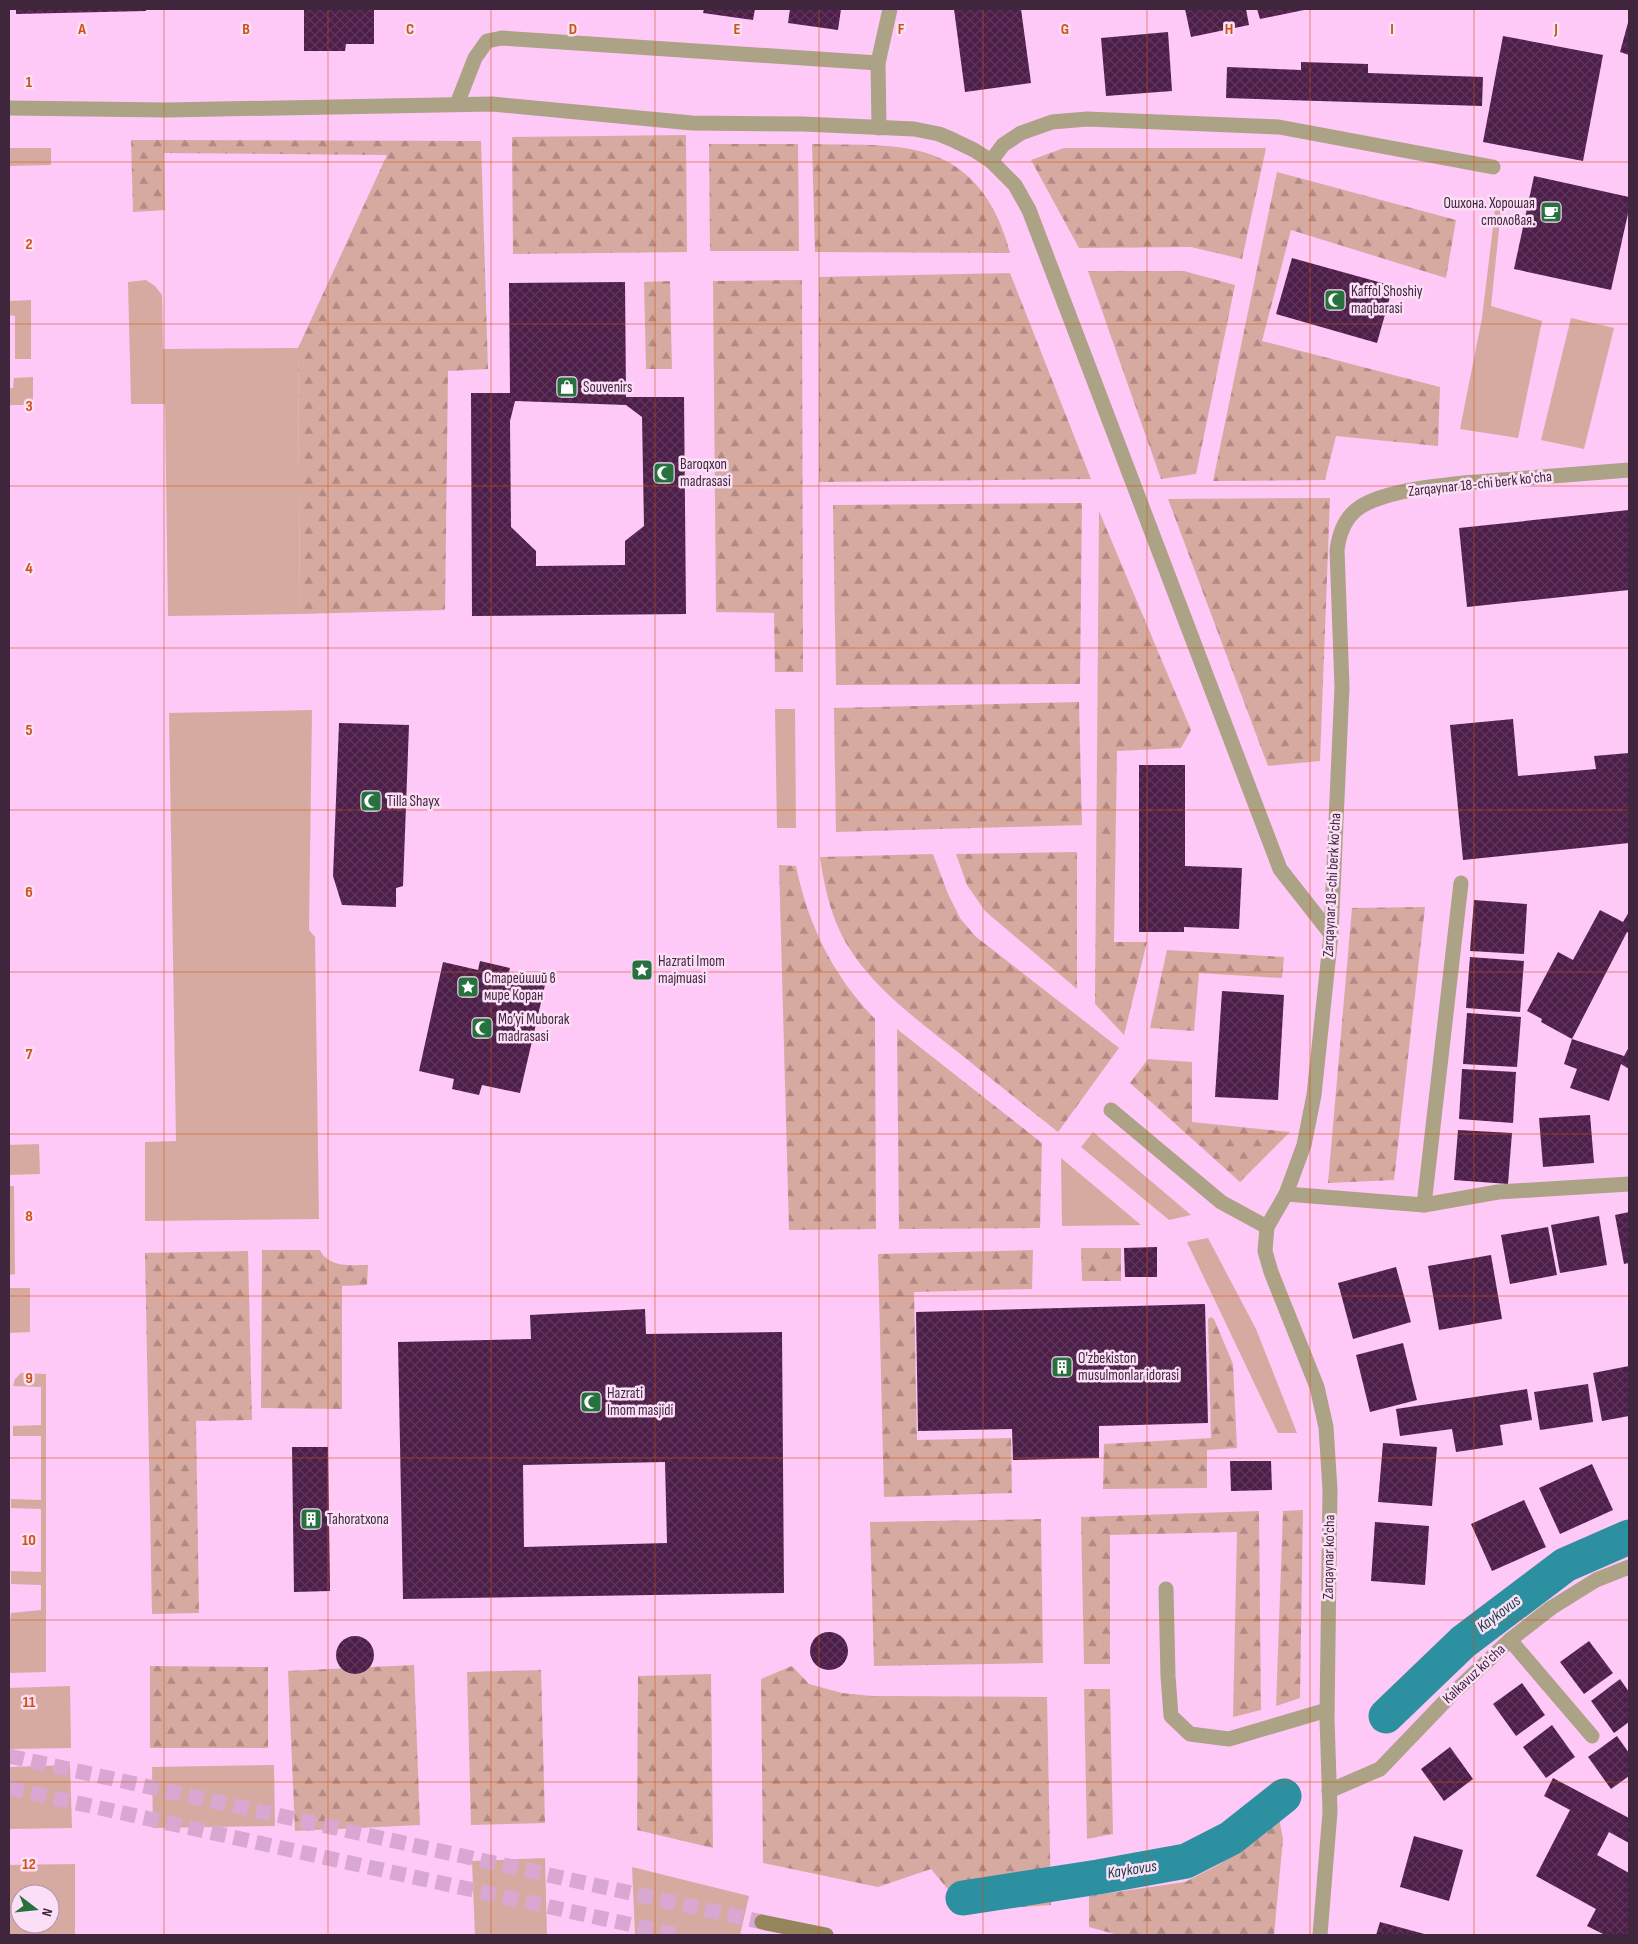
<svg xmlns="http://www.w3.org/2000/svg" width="1638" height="1944" font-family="'Sofia Sans Condensed',sans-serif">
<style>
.green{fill:#d7aaa1;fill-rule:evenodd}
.forest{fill:url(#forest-firs)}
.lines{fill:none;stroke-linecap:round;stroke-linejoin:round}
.canal{stroke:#2c90a0;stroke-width:35}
.building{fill:url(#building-cross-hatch);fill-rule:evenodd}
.secondary-tunnel{stroke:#d8a8d2;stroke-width:15;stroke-dasharray:15 8;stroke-linecap:butt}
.lane{stroke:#aca285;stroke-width:15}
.street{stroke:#aca285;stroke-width:15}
.secondary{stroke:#94855a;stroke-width:15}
.grid{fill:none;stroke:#cf5113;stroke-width:1;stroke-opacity:0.55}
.labels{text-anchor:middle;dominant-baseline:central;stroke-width:5;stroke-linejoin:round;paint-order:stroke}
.poi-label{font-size:15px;fill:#40263d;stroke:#fbdff7;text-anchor:start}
.street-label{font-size:15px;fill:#40263d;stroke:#fbdff7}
.water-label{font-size:16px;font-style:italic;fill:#123e45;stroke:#fbdff7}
.grid-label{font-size:16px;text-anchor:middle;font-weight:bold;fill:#cf5113;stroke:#fbdff7;stroke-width:5;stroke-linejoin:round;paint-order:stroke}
</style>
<defs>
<pattern id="forest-firs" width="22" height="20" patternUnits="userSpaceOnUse" patternTransform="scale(1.25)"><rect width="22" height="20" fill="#d7aaa1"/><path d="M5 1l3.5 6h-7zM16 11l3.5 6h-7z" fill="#b08a84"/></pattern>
<pattern id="building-cross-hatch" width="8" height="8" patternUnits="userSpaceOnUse" patternTransform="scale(1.25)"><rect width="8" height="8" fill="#4c1e48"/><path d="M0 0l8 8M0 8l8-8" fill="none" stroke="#5e365b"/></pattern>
</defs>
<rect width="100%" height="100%" fill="#fec8f7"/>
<g class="green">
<polygon points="9,148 51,148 51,165 9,166"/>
<polygon points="1502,201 1491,306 1542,321 1518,438 1460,429 1482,318 1496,202"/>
<polygon points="146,280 155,286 162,295 163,349 298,348 300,614 168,616 165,404 131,404 128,282"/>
<polygon points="31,300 31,359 15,359 15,316 9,315 9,301"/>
<polygon points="1571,318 1614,328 1584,449 1541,440"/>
<polygon points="33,377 33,405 9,405 9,388 13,388 14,378"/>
<polygon points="775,709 795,709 796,828 777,828"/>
<polygon points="312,710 309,930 315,937 319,1219 145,1221 145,1142 176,1141 169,713"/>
<polygon points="1093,1132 1191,1215 1169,1220 1081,1147"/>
<polygon points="39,1144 40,1174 9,1175 9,1145"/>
<polygon points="1061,1158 1141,1225 1062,1226"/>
<polygon points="9,1186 14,1186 15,1274 9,1275"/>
<polygon points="1208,1238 1256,1329 1297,1433 1278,1433 1187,1242"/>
<polygon points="9,1288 30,1288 30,1332 9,1333"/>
<polygon points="21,1373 46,1374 46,1672 9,1673 9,1635 11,1613 41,1610 41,1585 11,1584 11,1571 41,1572 41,1509 11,1508 11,1499 41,1500 41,1436 13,1436 13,1426 41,1425 41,1387 13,1386 15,1379"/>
<polygon points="70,1686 71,1748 9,1749 9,1688"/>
<polygon points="70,1765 72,1828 9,1829 9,1767"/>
<polygon points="274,1765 275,1826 153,1828 152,1767"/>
<polygon points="545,1858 547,1935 475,1935 472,1861"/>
<path d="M75,1864V1935H9V1865ZM20,1894H50V1924H20Z"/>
<polygon points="632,1867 749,1896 740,1935 635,1935"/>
</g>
<g class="forest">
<polygon points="686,135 687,252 513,254 512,137"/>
<polygon points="131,140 481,141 488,369 448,371 445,610 300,614 298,348 387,155 164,153 165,210 133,212"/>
<polygon points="709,144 798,144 799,251 710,251"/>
<path d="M812,144C844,145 884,143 915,150C969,161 997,202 1010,253L815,252Z"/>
<polygon points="1064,148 1266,148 1242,259 1191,247 1079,248 1031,160"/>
<polygon points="1277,172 1456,220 1446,278 1291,230 1262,341 1440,387 1438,446 1336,436 1325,480 1213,481"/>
<polygon points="1088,271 1184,271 1235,285 1196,474 1161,479"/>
<polygon points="1010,273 1091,479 819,482 819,277"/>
<polygon points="802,280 803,672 775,672 774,613 716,612 713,281"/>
<polygon points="670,281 672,369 646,369 644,282"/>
<polygon points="1330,498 1320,761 1268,766 1168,499"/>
<polygon points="1082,503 1080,684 836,685 833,505"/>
<polygon points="1099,511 1191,730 1181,748 1117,751 1114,942 1147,942 1124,1035 1095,1004"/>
<polygon points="1079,702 1082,825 836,832 834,708"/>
<polygon points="1077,852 1077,989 985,911 967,885 956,854"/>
<path d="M933,854L948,894L960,918L975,936L1119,1048L1058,1132C1023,1104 989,1077 954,1049C915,1018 872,987 846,943C831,917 824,886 820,857Z"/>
<path d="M779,865L796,866C808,925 833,976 875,1019L876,1229L789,1230Z"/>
<polygon points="1425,907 1394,1180 1328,1183 1352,908"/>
<polygon points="1167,950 1284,957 1282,978 1199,973 1194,1031 1150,1028"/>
<polygon points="897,1029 1042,1143 1040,1228 899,1229"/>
<polygon points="1148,1059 1192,1062 1192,1122 1290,1132 1240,1182 1130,1083"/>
<polygon points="1081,1248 1121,1248 1121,1281 1082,1281"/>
<path d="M262,1250H320C329,1268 350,1265 368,1265L367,1285L342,1286V1409L261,1408Z"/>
<polygon points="1033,1250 1032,1289 914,1292 917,1440 1011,1438 1012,1493 884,1497 878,1254"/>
<polygon points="248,1251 252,1420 196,1421 199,1613 152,1614 145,1253"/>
<polygon points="1211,1317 1214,1319 1233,1364 1237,1448 1207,1450 1207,1488 1103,1489 1104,1444 1211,1438 1208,1319"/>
<polygon points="1303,1510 1300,1698 1276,1706 1283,1511"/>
<polygon points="1259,1511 1261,1710 1233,1717 1237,1532 1110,1535 1110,1664 1084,1664 1081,1517"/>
<polygon points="1041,1519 1043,1663 874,1666 870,1522"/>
<polygon points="414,1665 420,1825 295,1831 288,1671"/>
<polygon points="150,1666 268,1667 268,1748 150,1748"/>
<polygon points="792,1666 809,1684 842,1693 872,1696 1047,1697 1051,1905 966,1911 931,1869 878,1887 763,1863 761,1679"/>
<polygon points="541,1670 545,1823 471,1825 467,1672"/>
<polygon points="711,1674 713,1848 637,1830 638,1676"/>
<polygon points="1084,1689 1110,1689 1113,1834 1087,1839"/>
<polygon points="1278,1812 1283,1839 1274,1935 1118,1935 1089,1927 1089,1896 1185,1882 1220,1864 1244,1847"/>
</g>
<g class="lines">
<g class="canal">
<polyline points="1386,1716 1463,1642 1565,1565 1629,1537"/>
<polyline points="963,1898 1098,1877 1186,1861 1231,1838 1284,1796"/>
</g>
</g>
<g class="building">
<polygon points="16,9 146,9 146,11 16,14"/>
<polygon points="304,9 374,9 374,44 346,44 345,51 304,51"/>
<polygon points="704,9 755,9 753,20 703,13"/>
<polygon points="790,9 841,9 838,30 788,23"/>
<polygon points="954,9 1021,9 1031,83 965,92"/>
<polygon points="1185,9 1246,9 1249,25 1191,37"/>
<polygon points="1257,9 1304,9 1304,10 1260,19"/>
<polygon points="1629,19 1629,55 1620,52"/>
<polygon points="1168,32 1172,91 1106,96 1101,38"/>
<polygon points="1503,36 1603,55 1583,161 1483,142"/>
<polygon points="1301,62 1368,64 1368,73 1483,77 1482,106 1226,98 1227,67 1301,70"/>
<polygon points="1534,176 1629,197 1629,209 1611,290 1514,269"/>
<polygon points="1292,258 1393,286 1377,343 1276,314"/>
<path d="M625,282L626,397H684L686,614L472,616L471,393H510L509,283ZM515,401L626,405L642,417L644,526L625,541V565L536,566V551L511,527L510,421Z"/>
<polygon points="1629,510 1629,590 1467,607 1459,528"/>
<polygon points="1513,719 1518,776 1596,769 1594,756 1629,753 1629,843 1463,860 1450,725"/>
<polygon points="339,723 409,725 403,886 396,888 396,907 342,905 333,876"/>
<polygon points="1139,765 1185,765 1185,866 1242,868 1239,929 1184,927 1184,932 1139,932"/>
<polygon points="1474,900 1527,904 1524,954 1470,951"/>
<polygon points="1600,910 1623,922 1629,912 1629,933 1627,932 1572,1039 1541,1022 1542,1019 1527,1011 1558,952 1573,960"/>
<polygon points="1470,957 1524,961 1520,1012 1466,1008"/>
<polygon points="480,961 510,968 508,976 545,985 520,1093 482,1085 479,1095 452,1089 454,1079 419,1071 443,962 478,970"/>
<polygon points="1222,991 1284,995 1278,1100 1215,1097"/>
<polygon points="1467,1013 1521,1017 1517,1067 1463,1064"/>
<polygon points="1572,1039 1624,1056 1629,1047 1629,1069 1621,1064 1609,1101 1570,1088 1577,1069 1564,1064"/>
<polygon points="1462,1069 1516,1072 1513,1123 1459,1119"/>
<polygon points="1590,1115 1594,1163 1543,1167 1539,1118"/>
<polygon points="1458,1130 1512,1133 1508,1184 1454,1180"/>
<polygon points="1629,1212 1629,1263 1624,1264 1615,1215"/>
<polygon points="1599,1216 1607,1265 1560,1273 1551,1225"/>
<polygon points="1548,1227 1557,1275 1510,1284 1501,1235"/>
<polygon points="1157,1247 1157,1277 1125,1277 1124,1248"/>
<polygon points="1491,1255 1502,1319 1439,1330 1428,1266"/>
<polygon points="1396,1267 1411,1322 1353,1339 1338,1283"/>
<polygon points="1205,1304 1208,1423 1099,1426 1099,1458 1013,1460 1012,1429 918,1431 916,1312"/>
<path d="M645,1309L646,1334L782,1332L784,1593L403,1599L398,1342L531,1339L530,1315ZM665,1462L667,1543L524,1547L523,1465Z"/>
<polygon points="1403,1343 1417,1400 1370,1412 1356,1355"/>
<polygon points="1629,1366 1629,1416 1602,1421 1593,1373"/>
<polygon points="1588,1384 1593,1422 1540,1430 1534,1392"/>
<polygon points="1527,1389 1532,1420 1500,1425 1503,1445 1456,1452 1452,1429 1400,1436 1396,1409"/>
<polygon points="1383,1443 1437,1447 1432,1506 1378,1502"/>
<polygon points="292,1447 328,1447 330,1591 294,1592"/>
<polygon points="1230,1461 1271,1461 1272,1490 1231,1491"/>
<polygon points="1592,1464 1613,1510 1560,1534 1539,1488"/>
<polygon points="1524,1500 1546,1547 1492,1571 1471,1524"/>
<polygon points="1375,1522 1429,1526 1425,1585 1371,1581"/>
<circle cx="829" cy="1651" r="19"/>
<circle cx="355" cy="1655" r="19"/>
<polygon points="1589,1641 1613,1673 1584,1694 1560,1662"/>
<polygon points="1620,1679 1629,1692 1629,1722 1614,1733 1591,1701"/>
<polygon points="1522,1683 1545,1715 1516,1736 1493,1704"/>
<polygon points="1552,1725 1575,1757 1546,1778 1523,1747"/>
<polygon points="1617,1736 1629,1753 1629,1776 1611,1789 1588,1757"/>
<polygon points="1450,1747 1473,1779 1444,1801 1421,1769"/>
<polygon points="1553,1778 1629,1818 1629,1843 1609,1832 1597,1855 1629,1873 1629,1935 1605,1935 1587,1926 1596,1909 1536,1876 1570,1810 1544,1796"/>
<polygon points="1414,1836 1463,1850 1449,1901 1400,1887"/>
<polygon points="1380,1922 1428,1935 1376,1935"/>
</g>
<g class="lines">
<g class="secondary-tunnel">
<polyline points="9,1756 762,1922"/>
<polyline points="9,1788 678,1935"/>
</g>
<g class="lane">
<polyline points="457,104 475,58 487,41 502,38 878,63"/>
<polyline points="1111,1110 1221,1202 1267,1227"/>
<polyline points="1424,1205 1461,883"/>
<polyline points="1166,1589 1168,1676 1171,1716 1190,1734 1229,1739 1327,1710"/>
<polyline points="1510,1640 1592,1736"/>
</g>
<g class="street">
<polyline points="9,108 167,110 492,104 692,123 803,124 914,129 939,134 951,139 974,150 991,161 1015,185 1029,210 1280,869 1331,934"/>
<polyline points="879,128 878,63 890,9"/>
<polyline points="991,161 1003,145 1021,133 1052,122 1087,119 1279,127 1493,167"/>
<polyline points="1286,1194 1424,1205 1498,1192 1629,1184"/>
<polyline points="1329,1791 1380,1769 1450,1696 1510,1640 1551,1608 1596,1580 1629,1567"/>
<path d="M1320,1935L1330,1812L1327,1718L1330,1490L1326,1427L1317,1387L1271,1272L1265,1251L1267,1227L1286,1194L1304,1145L1314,1095L1331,934L1342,687L1337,550C1339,535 1344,520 1356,510C1385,486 1476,482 1515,479C1553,476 1591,473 1629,470"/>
</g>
<polyline class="secondary" points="762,1922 826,1935"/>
</g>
<path class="grid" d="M164,9V1935M328,9V1935M491,9V1935M655,9V1935M819,9V1935M983,9V1935M1147,9V1935M1310,9V1935M1474,9V1935M9,162H1629M9,324H1629M9,486H1629M9,648H1629M9,810H1629M9,972H1629M9,1134H1629M9,1296H1629M9,1458H1629M9,1620H1629M9,1782H1629"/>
<defs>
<g id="cafe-square" transform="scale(1.125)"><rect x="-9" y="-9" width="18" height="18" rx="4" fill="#27713f" stroke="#fbdff7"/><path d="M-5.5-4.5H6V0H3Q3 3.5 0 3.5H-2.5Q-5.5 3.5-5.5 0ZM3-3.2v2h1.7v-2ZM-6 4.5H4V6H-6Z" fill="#fff"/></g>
<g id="mosque-square" transform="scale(1.125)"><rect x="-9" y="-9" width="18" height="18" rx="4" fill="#27713f" stroke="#fbdff7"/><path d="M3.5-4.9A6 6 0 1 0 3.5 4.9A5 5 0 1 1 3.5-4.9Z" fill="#fff"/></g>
<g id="shop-square" transform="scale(1.125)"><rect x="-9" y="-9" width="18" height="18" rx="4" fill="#27713f" stroke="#fbdff7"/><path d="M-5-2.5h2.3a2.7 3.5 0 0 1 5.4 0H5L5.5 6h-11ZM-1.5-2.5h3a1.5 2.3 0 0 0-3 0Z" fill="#fff"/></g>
<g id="sight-square" transform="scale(1.125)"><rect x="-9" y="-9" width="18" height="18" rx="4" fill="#27713f" stroke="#fbdff7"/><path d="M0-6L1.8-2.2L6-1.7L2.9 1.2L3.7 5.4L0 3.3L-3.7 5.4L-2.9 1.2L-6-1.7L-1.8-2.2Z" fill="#fff"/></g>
<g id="building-square" transform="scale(1.125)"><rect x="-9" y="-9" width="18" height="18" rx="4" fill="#27713f" stroke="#fbdff7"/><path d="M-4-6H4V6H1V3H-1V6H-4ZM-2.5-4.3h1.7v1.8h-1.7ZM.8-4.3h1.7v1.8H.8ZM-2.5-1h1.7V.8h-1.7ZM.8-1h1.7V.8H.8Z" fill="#fff"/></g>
</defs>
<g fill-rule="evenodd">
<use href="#cafe-square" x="1551" y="212"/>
<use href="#mosque-square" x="1335" y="300"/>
<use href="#shop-square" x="567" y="387"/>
<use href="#mosque-square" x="664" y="473"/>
<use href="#mosque-square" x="371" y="801"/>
<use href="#sight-square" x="642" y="970"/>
<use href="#sight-square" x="468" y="987"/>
<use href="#mosque-square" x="482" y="1028"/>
<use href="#building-square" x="1062" y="1367"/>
<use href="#mosque-square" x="591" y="1402"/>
<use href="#building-square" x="311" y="1519"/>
</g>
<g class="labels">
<g class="poi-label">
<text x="1535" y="203" text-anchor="end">Ошхона. Хорошая<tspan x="1535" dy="17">столовая.</tspan></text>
<text x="1351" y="291">Kaffol Shoshiy<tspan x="1351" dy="17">maqbarasi</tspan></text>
<text x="583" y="387">Souvenirs</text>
<text x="680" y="464">Baroqxon<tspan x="680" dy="17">madrasasi</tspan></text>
<text x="387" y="801">Tilla Shayx</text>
<text x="658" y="961">Hazrati Imom<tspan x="658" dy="17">majmuasi</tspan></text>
<text x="484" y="978">Старейший в<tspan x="484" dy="17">мире Коран</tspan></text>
<text x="498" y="1019">Mo’yi Muborak<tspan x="498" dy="17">madrasasi</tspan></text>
<text x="1078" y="1358">O'zbekiston<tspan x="1078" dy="17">musulmonlar idorasi</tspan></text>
<text x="607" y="1393">Hazrati<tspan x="607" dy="17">Imom masjidi</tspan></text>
<text x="327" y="1519">Tahoratxona</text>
</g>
<g class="street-label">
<text transform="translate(1480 484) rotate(-6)">Zarqaynar 18-chi berk ko'cha</text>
<text transform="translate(1332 885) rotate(-87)">Zarqaynar 18-chi berk ko'cha</text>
<text transform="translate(1329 1557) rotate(-89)">Zarqaynar ko'cha</text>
<text transform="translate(1474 1674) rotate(-43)">Kalkavuz ko'cha</text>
</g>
<g class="water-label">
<text transform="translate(1499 1614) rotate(-37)">Kaykovus</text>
<text transform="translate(1132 1870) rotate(-9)">Kaykovus</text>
</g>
</g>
<g class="grid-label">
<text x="82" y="34">A</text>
<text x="246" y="34">B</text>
<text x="410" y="34">C</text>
<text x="573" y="34">D</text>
<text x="737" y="34">E</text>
<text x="901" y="34">F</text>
<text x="1065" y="34">G</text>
<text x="1229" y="34">H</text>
<text x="1392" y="34">I</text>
<text x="1556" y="34">J</text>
<text x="29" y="87">1</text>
<text x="29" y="249">2</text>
<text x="29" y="411">3</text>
<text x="29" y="573">4</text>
<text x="29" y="735">5</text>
<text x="29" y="897">6</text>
<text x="29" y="1059">7</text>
<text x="29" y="1221">8</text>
<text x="29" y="1383">9</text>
<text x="29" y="1545">10</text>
<text x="29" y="1707">11</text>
<text x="29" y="1869">12</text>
</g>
<rect width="1638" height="1944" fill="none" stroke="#40263d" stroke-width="20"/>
<g transform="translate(35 1909) rotate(106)"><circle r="24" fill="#fbdff7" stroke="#b095ad"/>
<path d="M0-4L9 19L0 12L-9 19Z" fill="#27713f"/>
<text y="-8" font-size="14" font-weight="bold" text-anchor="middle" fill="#40263d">N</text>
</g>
</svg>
